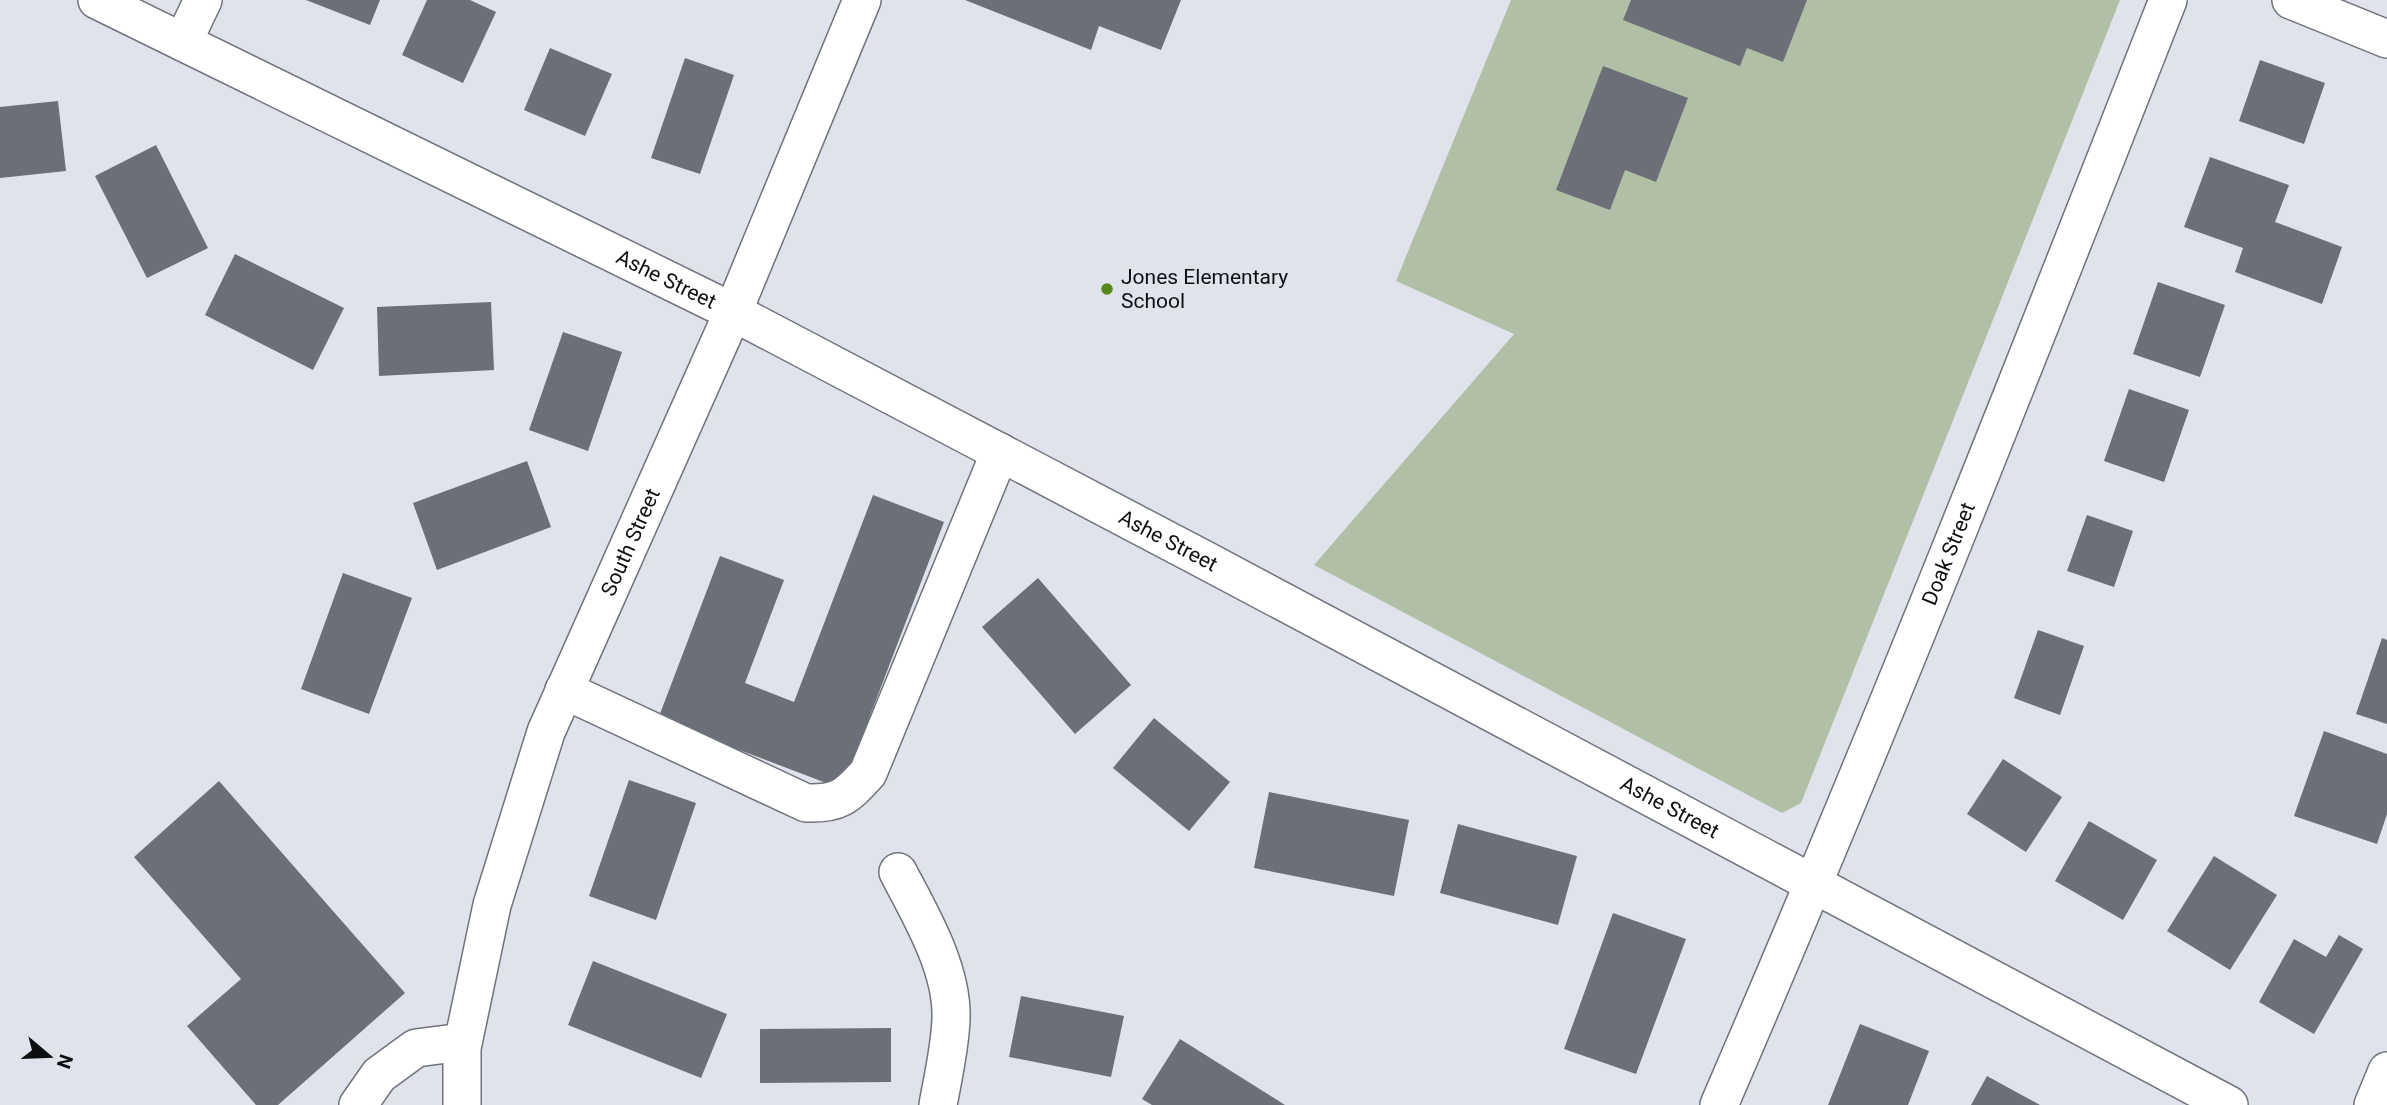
<svg xmlns="http://www.w3.org/2000/svg" width="2387" height="1105" font-family="Roboto,sans-serif">
<style>
.green{fill:#b1bfa6}
.building{fill:#6c6f77}
.lines{fill:none;stroke-linecap:round;stroke-linejoin:round}
.minor-casing{stroke:#70737a;stroke-width:40}
.minor{stroke:#fff;stroke-width:37}
.poi-dot{fill:#56871a;stroke:#e0e3ec;stroke-width:2.5}
.labels{text-anchor:middle;dominant-baseline:central;stroke-width:7;stroke-linejoin:round;paint-order:stroke}
.poi-label{font-size:21px;fill:#0e0f11;stroke:#e0e3ec;text-anchor:start}
.street-label{font-size:21px;fill:#0e0f11;stroke:#e0e3ec}
</style>
<rect width="100%" height="100%" fill="#e0e3ec"/>
<polygon class="green" points="1511,0 2120,0 1801,803 1782,813 1314,565 1514,334 1396,281"/>
<g class="building">
<polygon points="306,0 380,0 370,25"/>
<polygon points="427,0 470,0 496,12 463,83 402,55"/>
<polygon points="965,0 1181,0 1161,50 1099,26 1091,50"/>
<polygon points="1631,0 1807,0 1783,62 1747,48 1740,66 1623,20"/>
<polygon points="550,48 612,74 585,136 524,110"/>
<polygon points="685,58 734,75 700,174 651,158"/>
<polygon points="2260,60 2325,83 2304,144 2239,121"/>
<polygon points="1603,66 1688,98 1656,182 1625,170 1610,210 1556,190"/>
<polygon points="58,101 66,171 0,178 0,107"/>
<polygon points="156,145 208,248 147,278 95,176"/>
<polygon points="2210,157 2289,185 2275,222 2342,247 2322,304 2235,272 2243,248 2184,227"/>
<polygon points="235,254 344,308 313,370 205,315"/>
<polygon points="2158,282 2225,305 2200,377 2133,354"/>
<polygon points="491,302 494,370 379,376 377,307"/>
<polygon points="563,332 622,352 588,451 529,430"/>
<polygon points="2129,389 2189,410 2164,482 2104,461"/>
<polygon points="527,461 551,527 437,570 413,503"/>
<polygon points="873,495 944,522 842,789 658,719 720,556 784,580 745,683 794,702"/>
<polygon points="2087,515 2133,531 2114,587 2067,571"/>
<polygon points="343,573 412,598 369,714 301,689"/>
<polygon points="1038,578 1131,685 1075,734 982,627"/>
<polygon points="2038,630 2084,646 2060,715 2014,698"/>
<polygon points="2382,638 2387,640 2387,724 2356,714"/>
<polygon points="1154,718 1230,782 1189,831 1113,768"/>
<polygon points="2324,731 2387,754 2387,814 2377,844 2294,816"/>
<polygon points="2003,759 2062,797 2026,852 1967,814"/>
<polygon points="629,780 696,803 656,920 589,896"/>
<polygon points="219,781 405,993 278,1105 256,1105 187,1026 241,979 134,857"/>
<polygon points="1269,792 1409,820 1394,896 1254,868"/>
<polygon points="2089,821 2157,860 2123,920 2055,881"/>
<polygon points="1458,824 1577,856 1558,925 1440,893"/>
<polygon points="2214,856 2277,895 2230,970 2167,931"/>
<polygon points="1613,913 1686,939 1636,1074 1564,1049"/>
<polygon points="2339,935 2363,949 2314,1034 2259,1002 2294,939 2326,957"/>
<polygon points="593,961 727,1014 701,1078 568,1025"/>
<polygon points="1021,996 1124,1016 1111,1077 1009,1057"/>
<polygon points="1860,1024 1929,1051 1908,1105 1828,1105"/>
<polygon points="891,1028 891,1082 760,1083 760,1029"/>
<polygon points="1180,1039 1285,1105 1152,1105 1142,1099"/>
<polygon points="1987,1076 2040,1105 1971,1105"/>
</g>
<g class="lines">
<g class="minor-casing">
<g id="minor">
<path id="s1" d="M97,0L733,312L1203,559L2229,1105"/>
<polyline points="2291,0 2387,39"/>
<polyline points="183,42 203,0"/>
<path d="M564,690L806,803C839,804 846,797 868,773L1000,452"/>
<path d="M898,872C920,914 953,969 951,1019C950,1048 943,1077 938,1105"/>
<polyline points="358,1105 379,1075 416,1048 463,1042"/>
<path id="s2" d="M462,1105V1048L492,905L546,732L733,312L862,0"/>
<path id="s3" d="M1719,1105C1877,740 2023,370 2168,0"/>
<polyline points="2373,1105 2387,1071"/>
</g>
</g>
<use href="#minor" class="minor"/>
</g>
<circle class="poi-dot" cx="1107" cy="289" r="7"/>
<g class="labels">
<g class="poi-label">
<text x="1121" y="277">Jones Elementary<tspan x="1121" dy="24">School</tspan></text>
</g>
<g class="street-label">
<text stroke="none"><textPath href="#s1" startOffset="634">Ashe Street</textPath></text>
<text stroke="none"><textPath href="#s1" startOffset="1200">Ashe Street</textPath></text>
<text stroke="none"><textPath href="#s2" startOffset="592">South Street</textPath></text>
<text stroke="none"><textPath href="#s3" startOffset="597">Doak Street</textPath></text>
<text stroke="none"><textPath href="#s1" startOffset="1768">Ashe Street</textPath></text>
</g>
</g>
<g transform="translate(49 1056) rotate(109)" stroke="#e0e3ec" stroke-width="5" paint-order="stroke">
<path d="M0-5L12 26L0 18L-12 26Z" fill="#0e0f11"/>
<text y="-10" font-size="19" font-weight="bold" text-anchor="middle" fill="#0e0f11">N</text>
</g>
</svg>
